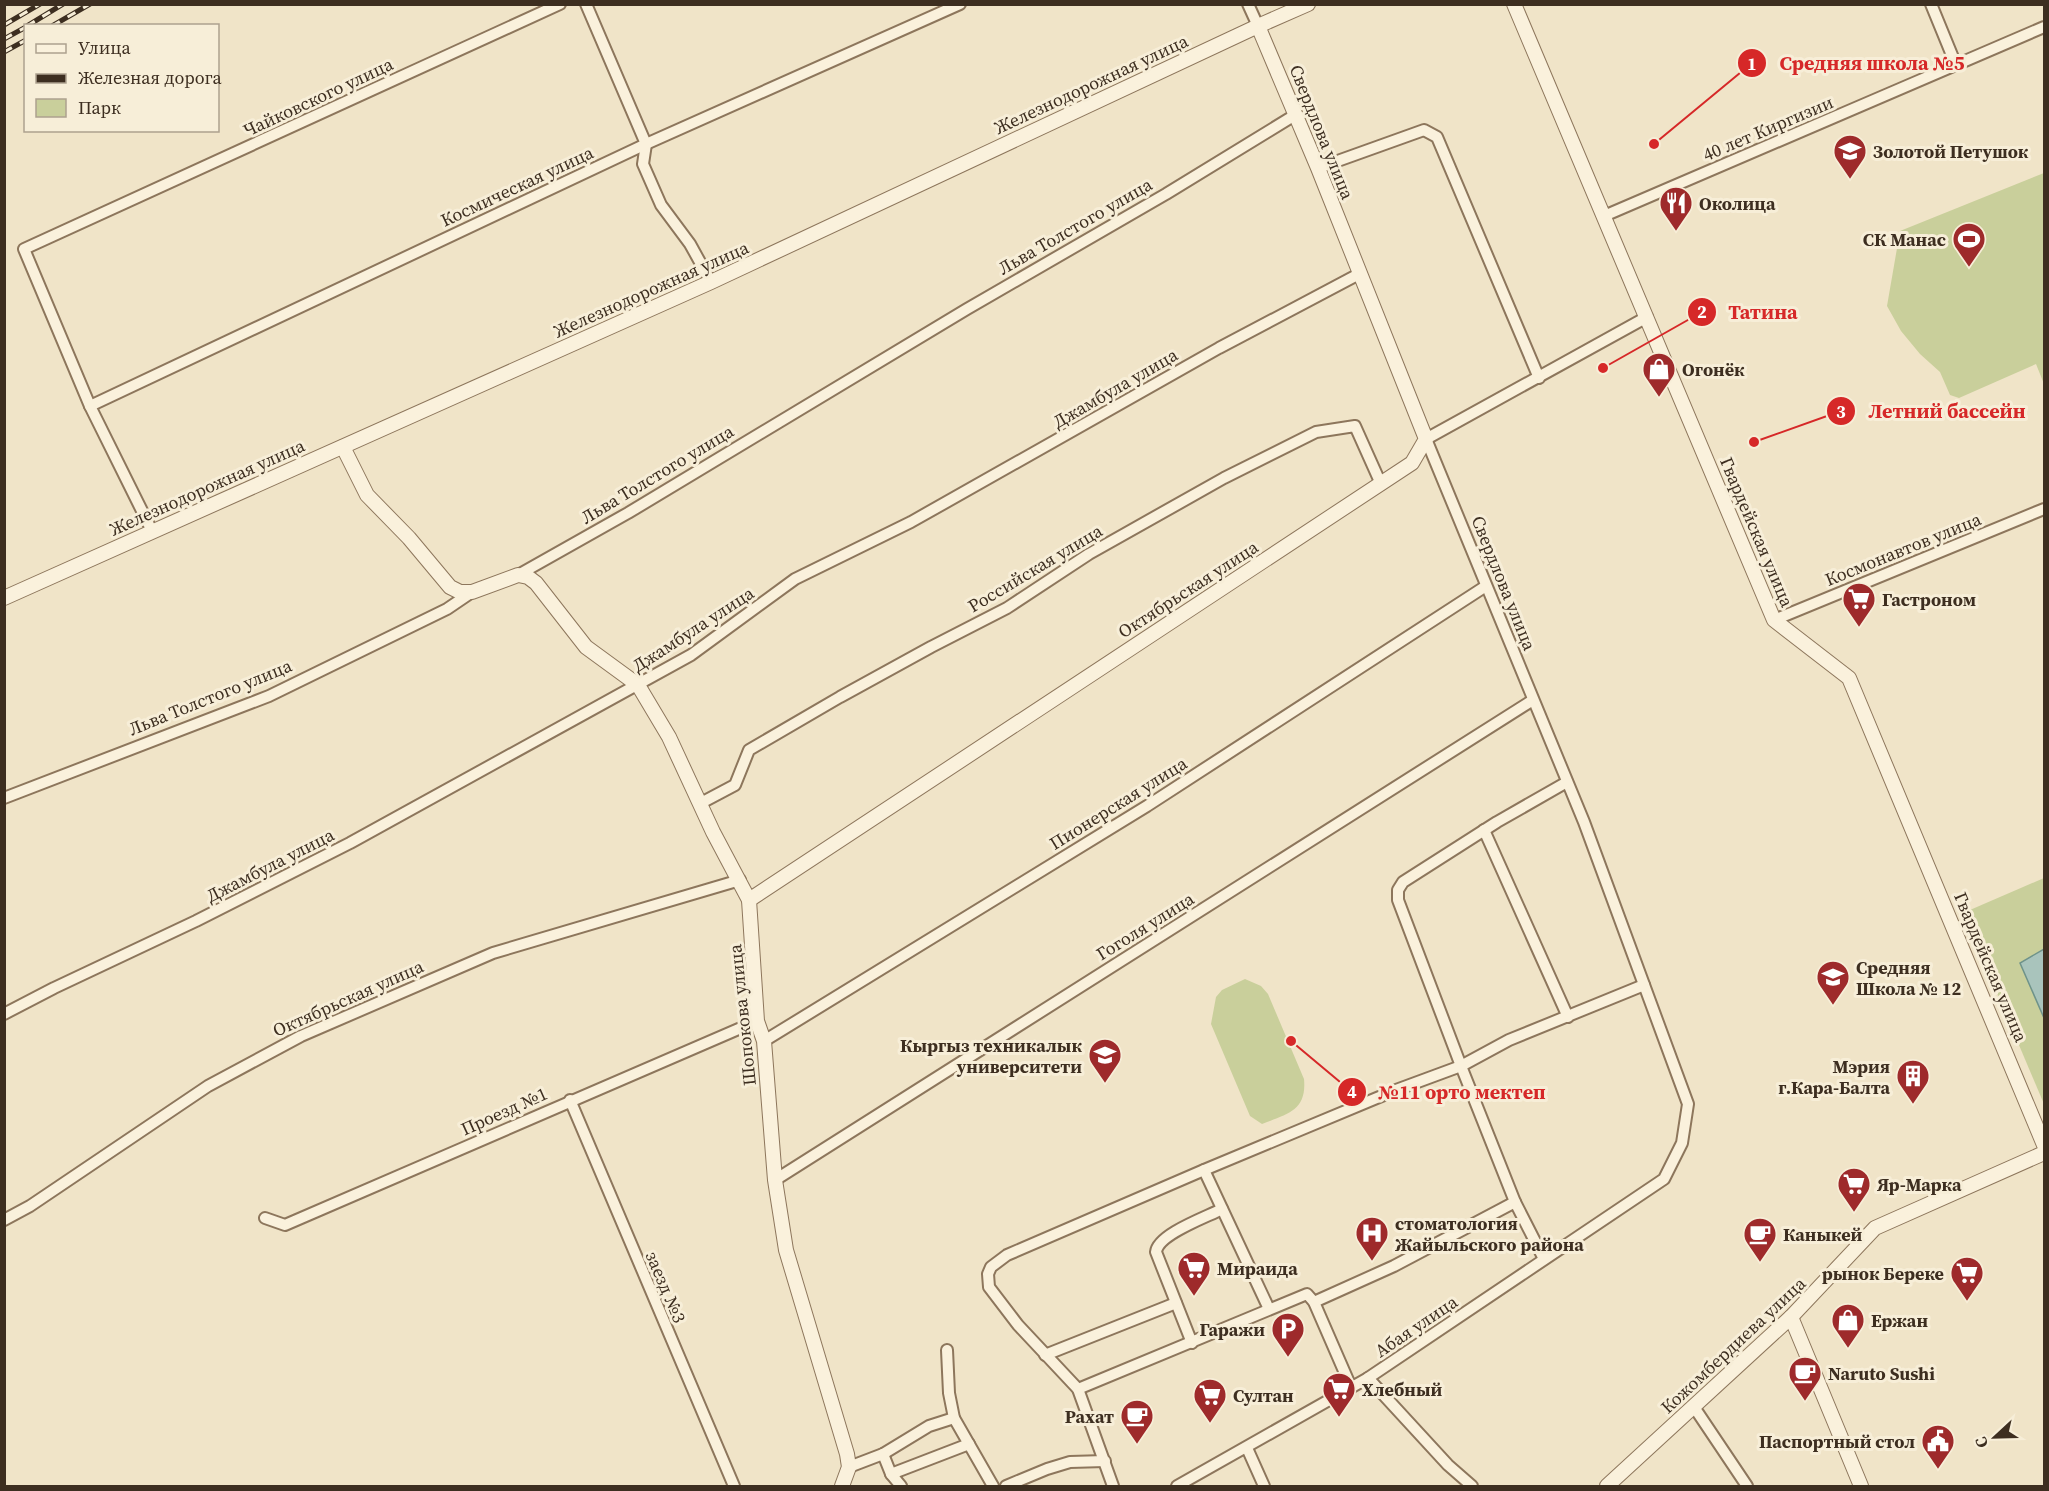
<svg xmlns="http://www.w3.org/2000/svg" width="2049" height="1491" font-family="'Source Serif 4',serif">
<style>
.green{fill:#c9cf9b}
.water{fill:#a9c4bc;stroke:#6f938a;stroke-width:1.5}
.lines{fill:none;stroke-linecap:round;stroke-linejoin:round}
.minor-casing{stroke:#8d765c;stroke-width:14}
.tertiary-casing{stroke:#8d765c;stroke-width:16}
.minor{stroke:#faf1dc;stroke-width:10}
.tertiary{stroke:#faf1dc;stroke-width:14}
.rail-casing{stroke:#3d2e20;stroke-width:5}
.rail{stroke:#f7eed8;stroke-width:3;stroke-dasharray:9;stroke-linecap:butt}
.labels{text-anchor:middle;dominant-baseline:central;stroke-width:6;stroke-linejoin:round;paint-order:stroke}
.street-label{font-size:18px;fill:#3d2e20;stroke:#f7eed8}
.poi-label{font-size:18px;font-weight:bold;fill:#3d2e20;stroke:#f7eed8;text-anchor:start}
.leader{fill:none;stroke:#d62828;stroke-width:2}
.callout-dot{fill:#d62828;stroke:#f7eed8;stroke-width:2}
.mark-label{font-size:18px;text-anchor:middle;font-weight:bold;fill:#fff}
.callout-label{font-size:20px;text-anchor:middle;font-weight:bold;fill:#d62828;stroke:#f7eed8;stroke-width:6;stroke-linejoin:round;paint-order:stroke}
</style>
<rect width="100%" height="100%" fill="#f0e4c8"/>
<g class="green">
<polygon points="2044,173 2044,384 2036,364 1959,398 1950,395 1940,372 1920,354 1901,331 1887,306 1900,231"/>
<polygon points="2044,878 2044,1104 1963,913"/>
<path d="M1245,979L1261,986L1268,994L1304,1079C1307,1111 1287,1114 1262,1124L1250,1116L1211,1024L1216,997L1222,990Z"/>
</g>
<polygon class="water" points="2044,949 2044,1018 2020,963"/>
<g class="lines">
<g class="minor-casing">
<g id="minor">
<polyline points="586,4 646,144 643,164 661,205 690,244 711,282"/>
<polyline points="1248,4 1258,26"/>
<polyline points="1931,4 1956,65"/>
<polyline points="1318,168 1424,130 1437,137 1539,378"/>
<polyline points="1604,216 2044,27"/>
<polyline points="90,406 646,144 960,4"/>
<polyline points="152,531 90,406 24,249 560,4"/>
<polyline points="518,575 628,513 967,309 1166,194 1295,115"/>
<polyline points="1774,620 2044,509"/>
<polyline points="1567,782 1497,822 1403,882 1398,890 1398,900 1461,1066 1509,1040 1644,985"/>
<polyline points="4,798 269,696 447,609 472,592"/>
<polyline points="701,803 735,785 749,750 840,697 931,647 1007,608 1089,554 1224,478 1316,432 1355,426 1381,484"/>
<polyline points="1484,830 1568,1017"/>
<polyline points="4,1014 54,988 196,921 350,843 691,655 795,579 911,522 1219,348 1359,274"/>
<polyline points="764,1041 1147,806 1486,586"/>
<polyline points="570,1100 734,1486"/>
<polyline points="1204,1170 1269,1309"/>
<polyline points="775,1180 1533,700"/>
<polyline points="265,1218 285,1225 757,1021"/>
<polyline points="4,1220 30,1206 208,1086 301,1036 493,953 740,880"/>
<polyline points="1314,1302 1394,1266 1515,1202"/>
<path d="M1192,1343L1156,1252C1158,1234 1207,1217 1222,1209"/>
<polyline points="947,1350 949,1393 954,1418 993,1486"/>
<polyline points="1045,1355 1176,1303"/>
<polyline points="1368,1378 1448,1465 1472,1486"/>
<polyline points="1078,1389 1307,1294 1314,1302 1351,1387"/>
<polyline points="1694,1407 1747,1486"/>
<polyline points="1247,1448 1264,1486"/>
<polyline points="883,1454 891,1474 901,1486"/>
<polyline points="849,1467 883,1454 929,1426 954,1418"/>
<polyline points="891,1474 969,1444"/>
<polyline points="1006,1486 1047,1469 1070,1462 1105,1461"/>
<polyline points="1113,1486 1078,1389 1018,1325 989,1287 988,1274 991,1267 1007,1255 1204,1170 1396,1090 1461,1066 1515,1202 1544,1259"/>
<polyline points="1177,1486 1368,1378 1664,1179 1682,1143 1688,1104 1584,822 1426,439 1647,317"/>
</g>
</g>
<g class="tertiary-casing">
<g id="tertiary">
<polyline points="1514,4 1774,620 1849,678 2044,1145"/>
<polyline points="343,447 367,495 409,538 450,587 460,592 472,592 518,575 528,577 536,583 586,647 638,685 669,737 713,832 749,900 757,1021 764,1041 775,1180 786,1250 847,1454 849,1467 842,1486"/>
<polyline points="4,598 711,282 1258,26 1308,4"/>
<polyline points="749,900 1412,463 1426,439 1318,168 1258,26"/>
<polyline points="1791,1317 1861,1486"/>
<polyline points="1607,1486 1791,1317 1875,1228 2044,1153"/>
</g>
</g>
<use href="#minor" class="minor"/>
<use href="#tertiary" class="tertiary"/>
<g class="rail-casing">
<g id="rail">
<polyline points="4,25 40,4"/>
<polyline points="27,26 63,4"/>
<polyline points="52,26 90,4"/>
<polyline points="4,39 26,27"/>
<polyline points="4,52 26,40"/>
</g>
</g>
<use href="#rail" class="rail"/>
</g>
<defs>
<g id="school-pin" transform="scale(1.725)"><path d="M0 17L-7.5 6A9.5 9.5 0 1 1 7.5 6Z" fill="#9e2a2b" stroke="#f7eed8"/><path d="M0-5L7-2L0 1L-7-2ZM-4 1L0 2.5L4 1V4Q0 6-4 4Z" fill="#fff"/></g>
<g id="restaurant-pin" transform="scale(1.725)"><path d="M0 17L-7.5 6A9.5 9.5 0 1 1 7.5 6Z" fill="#9e2a2b" stroke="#f7eed8"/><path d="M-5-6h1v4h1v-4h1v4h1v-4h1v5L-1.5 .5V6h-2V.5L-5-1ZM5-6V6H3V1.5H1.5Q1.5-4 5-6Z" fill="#fff"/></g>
<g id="stadium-pin" transform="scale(1.725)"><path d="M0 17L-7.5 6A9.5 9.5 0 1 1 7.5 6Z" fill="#9e2a2b" stroke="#f7eed8"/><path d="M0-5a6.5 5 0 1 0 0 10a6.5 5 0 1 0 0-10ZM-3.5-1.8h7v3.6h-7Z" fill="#fff"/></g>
<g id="shop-pin" transform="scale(1.725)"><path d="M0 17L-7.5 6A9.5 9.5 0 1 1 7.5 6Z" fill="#9e2a2b" stroke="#f7eed8"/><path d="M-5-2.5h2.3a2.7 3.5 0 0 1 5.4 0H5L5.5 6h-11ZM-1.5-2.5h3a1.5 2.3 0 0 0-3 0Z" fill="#fff"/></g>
<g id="supermarket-pin" transform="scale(1.725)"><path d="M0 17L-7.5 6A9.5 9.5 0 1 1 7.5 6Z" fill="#9e2a2b" stroke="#f7eed8"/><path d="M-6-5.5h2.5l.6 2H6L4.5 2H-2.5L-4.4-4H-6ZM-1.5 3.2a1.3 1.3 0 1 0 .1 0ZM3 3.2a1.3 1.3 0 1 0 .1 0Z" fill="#fff"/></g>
<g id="university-pin" transform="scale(1.725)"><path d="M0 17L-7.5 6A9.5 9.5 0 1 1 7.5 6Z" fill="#9e2a2b" stroke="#f7eed8"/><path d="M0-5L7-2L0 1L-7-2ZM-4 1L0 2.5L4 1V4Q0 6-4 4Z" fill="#fff"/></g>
<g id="building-pin" transform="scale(1.725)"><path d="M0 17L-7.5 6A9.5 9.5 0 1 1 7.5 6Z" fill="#9e2a2b" stroke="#f7eed8"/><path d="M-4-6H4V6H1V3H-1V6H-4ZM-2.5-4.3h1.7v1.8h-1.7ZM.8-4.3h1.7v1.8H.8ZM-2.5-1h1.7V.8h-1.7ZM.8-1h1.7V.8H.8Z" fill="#fff"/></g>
<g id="hospital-pin" transform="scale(1.725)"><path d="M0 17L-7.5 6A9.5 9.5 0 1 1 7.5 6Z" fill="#9e2a2b" stroke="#f7eed8"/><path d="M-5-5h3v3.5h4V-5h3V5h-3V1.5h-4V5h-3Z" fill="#fff"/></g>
<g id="cafe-pin" transform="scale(1.725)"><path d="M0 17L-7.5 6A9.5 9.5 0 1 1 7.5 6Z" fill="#9e2a2b" stroke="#f7eed8"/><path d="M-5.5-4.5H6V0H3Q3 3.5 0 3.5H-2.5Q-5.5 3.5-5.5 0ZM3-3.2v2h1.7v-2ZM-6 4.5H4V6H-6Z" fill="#fff"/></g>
<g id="parking-pin" transform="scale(1.725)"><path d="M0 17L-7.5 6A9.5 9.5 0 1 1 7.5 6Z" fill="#9e2a2b" stroke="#f7eed8"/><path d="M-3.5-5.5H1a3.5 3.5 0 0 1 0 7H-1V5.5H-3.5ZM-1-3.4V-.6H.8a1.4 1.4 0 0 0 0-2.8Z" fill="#fff"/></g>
<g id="civic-pin" transform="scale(1.725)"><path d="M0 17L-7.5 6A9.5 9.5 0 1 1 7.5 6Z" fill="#9e2a2b" stroke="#f7eed8"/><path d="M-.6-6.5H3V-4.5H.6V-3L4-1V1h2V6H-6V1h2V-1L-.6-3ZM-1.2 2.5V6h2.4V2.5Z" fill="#fff"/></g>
</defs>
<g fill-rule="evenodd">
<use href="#school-pin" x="1850" y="151"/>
<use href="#restaurant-pin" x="1676" y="203"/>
<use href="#stadium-pin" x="1969" y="239"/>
<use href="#shop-pin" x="1659" y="369"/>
<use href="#supermarket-pin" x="1859" y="599"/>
<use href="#school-pin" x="1833" y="977"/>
<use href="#university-pin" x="1105" y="1055"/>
<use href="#building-pin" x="1913" y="1076"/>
<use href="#supermarket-pin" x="1854" y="1184"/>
<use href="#hospital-pin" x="1372" y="1233"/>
<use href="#cafe-pin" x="1760" y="1234"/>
<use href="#supermarket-pin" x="1194" y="1268"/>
<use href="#supermarket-pin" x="1967" y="1273"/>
<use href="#shop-pin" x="1848" y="1320"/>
<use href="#parking-pin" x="1288" y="1329"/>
<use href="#cafe-pin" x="1805" y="1373"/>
<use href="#supermarket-pin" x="1339" y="1389"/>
<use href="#supermarket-pin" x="1210" y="1395"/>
<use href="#cafe-pin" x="1137" y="1416"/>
<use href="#civic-pin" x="1938" y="1441"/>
</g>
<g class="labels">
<g class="street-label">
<text transform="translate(1091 84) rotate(-25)">Железнодорожная улица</text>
<text transform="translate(318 97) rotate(-25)">Чайковского улица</text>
<text transform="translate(1768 128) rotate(-23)">40 лет Киргизии</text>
<text transform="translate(1322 132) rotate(68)">Свердлова улица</text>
<text transform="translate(517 186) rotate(-25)">Космическая улица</text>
<text transform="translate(1075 226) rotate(-30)">Льва Толстого улица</text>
<text transform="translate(651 289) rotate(-24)">Железнодорожная улица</text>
<text transform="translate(1115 388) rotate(-30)">Джамбула улица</text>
<text transform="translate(657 474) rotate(-31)">Льва Толстого улица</text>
<text transform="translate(207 487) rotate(-24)">Железнодорожная улица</text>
<text transform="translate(1757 532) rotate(67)">Гвардейская улица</text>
<text transform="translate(1903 549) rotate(-22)">Космонавтов улица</text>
<text transform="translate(1035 568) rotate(-31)">Российская улица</text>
<text transform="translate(1504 583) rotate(68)">Свердлова улица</text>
<text transform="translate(1188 589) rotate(-33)">Октябрьская улица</text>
<text transform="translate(693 629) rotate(-33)">Джамбула улица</text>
<text transform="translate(210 697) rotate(-22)">Льва Толстого улица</text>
<text transform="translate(1118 803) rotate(-32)">Пионерская улица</text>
<text transform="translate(270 865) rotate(-27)">Джамбула улица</text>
<text transform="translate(1145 926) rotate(-32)">Гоголя улица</text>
<text transform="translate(1991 967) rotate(67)">Гвардейская улица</text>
<text transform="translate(348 998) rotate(-24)">Октябрьская улица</text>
<text transform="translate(742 1015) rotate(-96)">Шопокова улица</text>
<text transform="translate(504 1111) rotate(-24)">Проезд №1</text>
<text transform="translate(666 1287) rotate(67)">заезд №3</text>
<text transform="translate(1416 1326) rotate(-34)">Абая улица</text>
<text transform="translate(1733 1345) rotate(-43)">Кожомбердиева улица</text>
</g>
<g class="poi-label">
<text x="1873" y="151">Золотой Петушок</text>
<text x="1699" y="203">Околица</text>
<text x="1946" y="239" text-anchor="end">СК Манас</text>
<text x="1682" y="369">Огонёк</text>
<text x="1882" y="599">Гастроном</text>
<text x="1856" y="967">Средняя<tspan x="1856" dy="21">Школа № 12</tspan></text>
<text x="1082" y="1045" text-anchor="end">Кыргыз техникалык<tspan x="1082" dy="21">университети</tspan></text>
<text x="1890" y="1066" text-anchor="end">Мэрия<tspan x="1890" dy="21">г.Кара-Балта</tspan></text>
<text x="1877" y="1184">Яр-Марка</text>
<text x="1395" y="1223">стоматология<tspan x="1395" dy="21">Жайыльского района</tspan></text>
<text x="1783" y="1234">Каныкей</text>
<text x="1217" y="1268">Мираида</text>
<text x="1944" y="1273" text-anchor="end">рынок Береке</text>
<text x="1871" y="1320">Ержан</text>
<text x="1265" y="1329" text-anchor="end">Гаражи</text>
<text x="1828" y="1373">Naruto Sushi</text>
<text x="1362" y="1389">Хлебный</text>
<text x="1233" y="1395">Султан</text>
<text x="1114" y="1416" text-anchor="end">Рахат</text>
<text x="1915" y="1441" text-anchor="end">Паспортный стол</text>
</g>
</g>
<path class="leader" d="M1654 144L1752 63M1603 368L1702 312M1754 442L1841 411M1291 1041L1352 1092"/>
<g class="callout-dot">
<circle cx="1654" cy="144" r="6"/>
<circle cx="1603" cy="368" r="6"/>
<circle cx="1754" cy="442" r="6"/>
<circle cx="1291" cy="1041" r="6"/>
<circle cx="1752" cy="63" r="15"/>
<circle cx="1702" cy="312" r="15"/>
<circle cx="1841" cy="411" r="15"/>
<circle cx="1352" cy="1092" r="15"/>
</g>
<g class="mark-label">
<text x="1752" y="70">1</text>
<text x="1702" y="318">2</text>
<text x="1841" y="418">3</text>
<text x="1352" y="1098">4</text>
</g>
<g class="callout-label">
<text x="1872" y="70">Средняя школа №5</text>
<text x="1763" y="319">Татина</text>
<text x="1947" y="418">Летний бассейн</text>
<text x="1462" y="1099">№11 орто мектеп</text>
</g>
<rect width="2049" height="1491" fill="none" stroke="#3d2e20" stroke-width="12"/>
<rect x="24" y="24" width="195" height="108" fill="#f7eed8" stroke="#ada18e" stroke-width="1.5"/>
<rect x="36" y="44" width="30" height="9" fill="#faf1dc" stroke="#ada18e" stroke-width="1.5"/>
<text x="78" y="54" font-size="18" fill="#3d2e20">Улица</text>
<rect x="36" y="74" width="30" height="9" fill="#3d2e20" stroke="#ada18e" stroke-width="1.5"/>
<text x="78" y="84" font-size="18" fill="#3d2e20">Железная дорога</text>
<rect x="36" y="99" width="30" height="18" fill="#c9cf9b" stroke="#ada18e" stroke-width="1.5"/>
<text x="78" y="114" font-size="18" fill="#3d2e20">Парк</text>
<g transform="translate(1995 1437) rotate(248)" stroke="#f7eed8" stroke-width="4.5" paint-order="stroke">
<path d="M0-4.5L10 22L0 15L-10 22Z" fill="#3d2e20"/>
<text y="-9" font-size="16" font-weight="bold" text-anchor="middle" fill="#3d2e20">С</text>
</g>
</svg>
